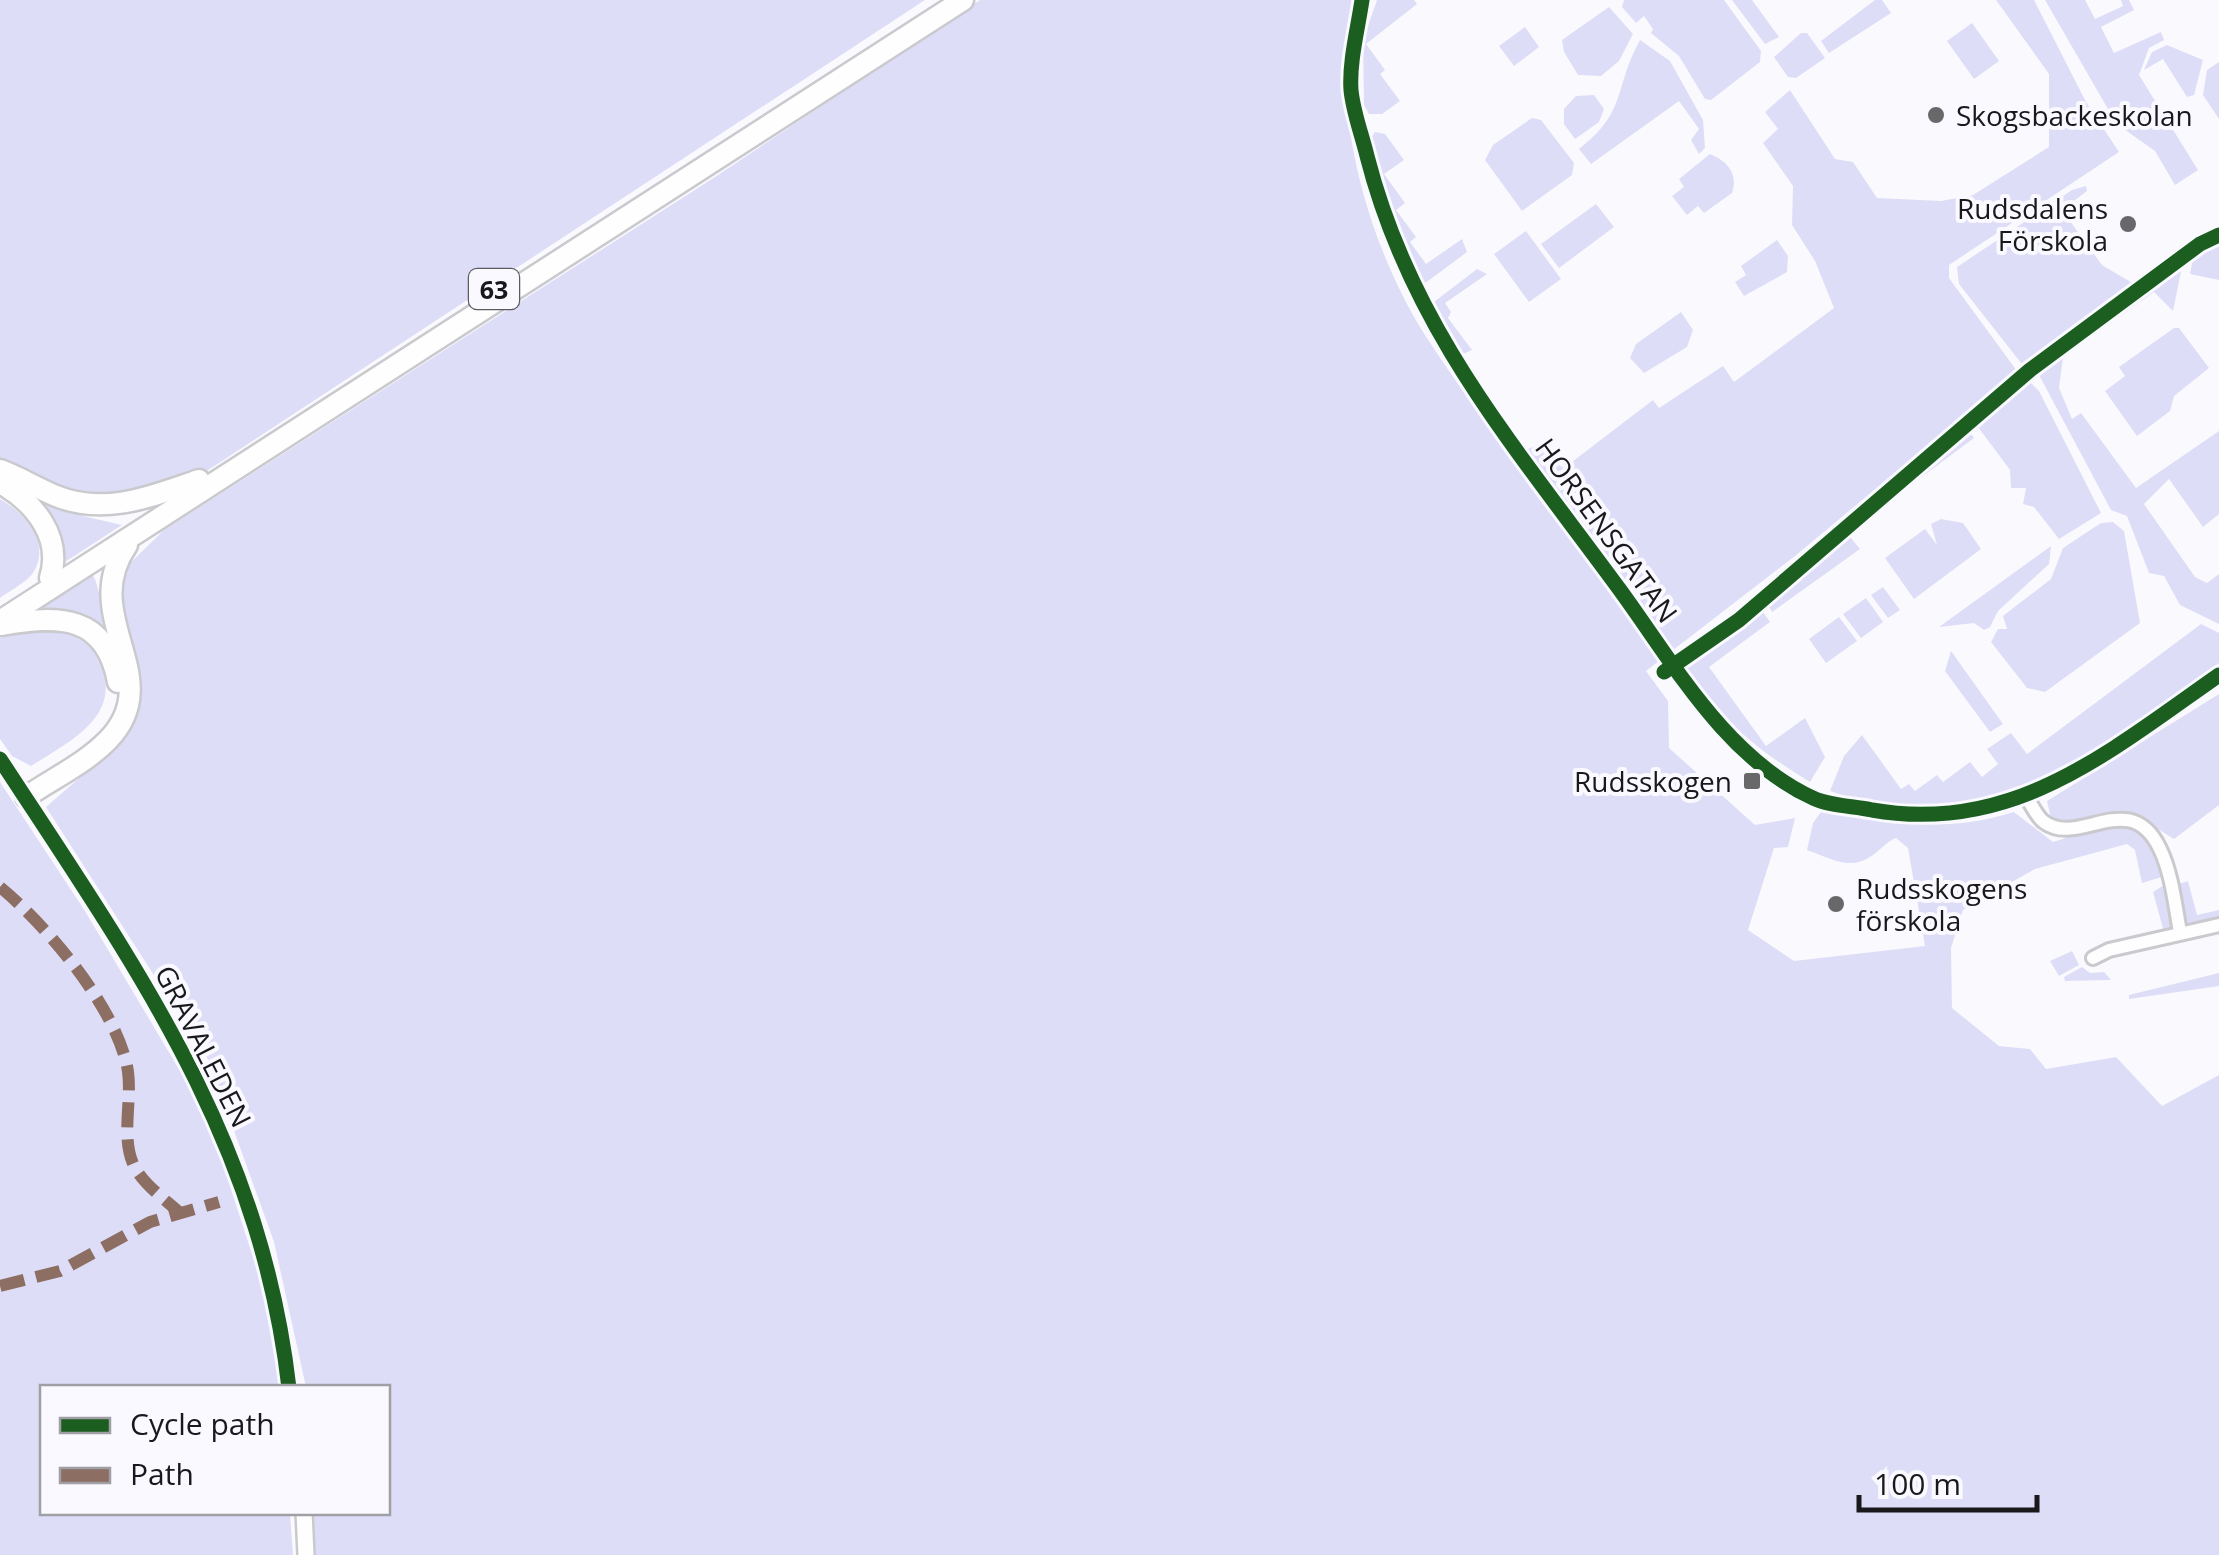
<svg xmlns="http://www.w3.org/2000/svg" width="2219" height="1555" font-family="'Open Sans',sans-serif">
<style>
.green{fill:#deddf8}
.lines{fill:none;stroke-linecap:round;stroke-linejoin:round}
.minor-casing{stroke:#cacace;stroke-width:18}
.tertiary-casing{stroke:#cacace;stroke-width:20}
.primary-casing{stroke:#cacace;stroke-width:25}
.minor{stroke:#fefeff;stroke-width:12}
.tertiary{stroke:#fefeff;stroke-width:15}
.primary{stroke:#fefeff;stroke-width:20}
.quiet{stroke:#8d6e63;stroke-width:12;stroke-dasharray:25 12;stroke-linecap:butt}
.cycleway-casing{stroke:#f9f9ff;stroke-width:21}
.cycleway{stroke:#1b5e20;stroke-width:15}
.poi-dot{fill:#68686a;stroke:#f9f9ff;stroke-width:4}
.labels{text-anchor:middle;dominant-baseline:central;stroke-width:8;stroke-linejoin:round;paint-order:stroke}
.shield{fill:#f9f9ff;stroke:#5c5c5f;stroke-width:2.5}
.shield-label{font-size:25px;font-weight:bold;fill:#19191b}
.poi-label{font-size:28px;fill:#19191b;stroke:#f9f9ff;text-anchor:start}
.street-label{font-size:28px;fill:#19191b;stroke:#f9f9ff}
</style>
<rect width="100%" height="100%" fill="#fafafe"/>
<g class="green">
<polygon points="0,0 925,0 164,499 104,509 0,463"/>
<path d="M980,0H1355C1327,104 1368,245 1425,335C1459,388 1499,439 1536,490L1553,486L1528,449L1538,444L1550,460L1564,468L1653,400L1659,408L1723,366L1734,382L1834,308L1815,261L1792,225L1793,186L1763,143L1778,129L1765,112L1790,90L1835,159L1853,162L1877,198L1941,201L1973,195L2049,147V74L1996,0H2034L2086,102L2119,152L1949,265V278L2017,371L1795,556L1646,671L1668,701L1669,748L1755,825L1795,818L1788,847L1774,848L1748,930L1794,961L1925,946L1908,848L1896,838C1884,843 1880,851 1870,857C1850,871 1827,857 1807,850L1813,823L1823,809C1894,823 1943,834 2014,812L2053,842C2109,825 2144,804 2162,877L2142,883L2135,850L2127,844L2035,869L1963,910L1951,948L1952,1008L1999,1046L2030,1049L2046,1069L2116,1057L2162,1106L2219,1075V1555H314V1513L388,1512V1388L306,1387L274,1242L209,1061L46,807L109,752L139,713L117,591L126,567L164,530L715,177Z"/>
<polygon points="1377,0 1414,0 1417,4 1366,44 1385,70 1380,74 1400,101 1382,114 1369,114 1364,105 1363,40"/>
<polygon points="1624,0 1724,0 1761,51 1760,62 1711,100 1705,99 1679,56 1651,33 1653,29 1644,16 1636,23 1622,7"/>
<polygon points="1732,0 1752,0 1779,37 1765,44"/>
<polygon points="1875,0 1882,0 1891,13 1829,53 1821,41"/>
<polygon points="2045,0 2085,0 2095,19 2123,6 2121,0 2129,0 2134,10 2101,27 2114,53 2161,32 2164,40 2149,48 2139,75 2198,170 2175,185 2155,151 2121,127 2108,109"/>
<polygon points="1609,7 1633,34 1619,61 1601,76 1578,75 1564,52 1562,40"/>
<polygon points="1972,23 1999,61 1974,79 1947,41"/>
<polygon points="1525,27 1539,47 1514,66 1499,46"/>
<polygon points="1801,33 1807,33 1825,58 1796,78 1788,77 1774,57"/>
<path d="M1640,40L1670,61L1703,120L1705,148L1699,154L1691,140L1699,129L1679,101L1591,164L1579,149C1628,111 1613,89 1640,40Z"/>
<polygon points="2167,45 2203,60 2194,95 2187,97 2163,59 2144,70 2152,52"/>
<polygon points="2219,62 2219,119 2203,95 2207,70"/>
<polygon points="1594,95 1604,109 1599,122 1575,139 1564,124 1564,109 1576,96"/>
<polygon points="1532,118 1541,120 1574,163 1572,175 1522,211 1485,160 1493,145"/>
<path d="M1375,132L1385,134L1404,160L1384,174L1405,203L1396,210L1416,237L1410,242L1426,264L1462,239L1467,252L1424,284C1401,237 1385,189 1371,138Z"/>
<path d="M1710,154C1727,161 1739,174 1732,193L1704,213L1698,206L1687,215L1672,196L1684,187L1679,179Z"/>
<polygon points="2086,186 2087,191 2062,210 2102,265 2134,284 2030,363 2021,363 1959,284 1957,267 2072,190"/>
<polygon points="1596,204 1614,227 1559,268 1541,244"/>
<polygon points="1526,231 1561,279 1529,302 1494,254"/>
<polygon points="2219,238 2219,280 2190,274 2194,253"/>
<polygon points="1777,240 1788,256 1787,272 1744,296 1735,282 1746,275 1741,266"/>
<polygon points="2184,257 2173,311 2154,292 2063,357 2059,388 2072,419 2081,413 2136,488 2219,431 2219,514 2203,527 2169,479 2144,504 2195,577 2207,583 2219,574 2219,624 2180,605 2164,576 2149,573 2127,516 2111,510 2039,375 2040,366"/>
<polygon points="1477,269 1487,274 1445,303 1451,312 1448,318 1472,350 1461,355 1433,309 1434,302"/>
<polygon points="1681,312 1693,330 1687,347 1644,373 1630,358 1636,344"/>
<polygon points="2174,328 2179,328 2209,368 2174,396 2170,411 2137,436 2105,391 2125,376 2119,367"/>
<polygon points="2027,379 2039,391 2101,513 2059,539 2034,507 2023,504 2026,488 2011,488 2010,470 1975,423"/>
<polygon points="1966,428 1974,438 1856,526 1855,523"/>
<polygon points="14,483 83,516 122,525 65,562 60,549"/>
<path d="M0,499C25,513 52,543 33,573C27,582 9,591 0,598Z"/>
<polygon points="1941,519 1963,523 1981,549 1914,599 1885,558 1925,529 1937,545 1931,524"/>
<polygon points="2113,522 2124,531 2140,623 2045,692 2027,688 1991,642 1998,629 2007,629 2003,616 2051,579 2063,548 2101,523"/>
<polygon points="1846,532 1860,549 1772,612 1767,603"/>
<polygon points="2051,546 2049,564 1998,611 1990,627 1984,630 1974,623 1939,627"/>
<polygon points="91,573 95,579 118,655 40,614 39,608"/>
<polygon points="1883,587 1900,610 1888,618 1871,595"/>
<polygon points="1866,598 1883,622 1861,638 1843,614"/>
<path d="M1761,609L1770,622L1709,667L1766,746L1805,718L1825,757L1810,782C1750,745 1725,723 1684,664Z"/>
<polygon points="1839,617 1857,641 1826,663 1809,639"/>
<path d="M2201,624L2219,633V663C2097,749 1989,849 1830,791L1844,756L1862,735L1901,789L1909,784L1915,791L1937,775L1943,782L1970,762L1982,777L1998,764L1987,749L2011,733L2027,754Z"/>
<path d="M46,628C70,634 92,639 101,664C122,717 70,741 31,766L12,756L0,739V638Z"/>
<polygon points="1951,651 2003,724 1990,732 1945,671"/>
<polygon points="2219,694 2219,805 2174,839 2148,823 2053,828 2047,801"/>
<polygon points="0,782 85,911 208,1118 261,1282 280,1387 42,1388 42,1512 290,1513 293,1555 0,1555"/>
<polygon points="2188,881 2197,915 2219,910 2219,919 2192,927 2185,924 2175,885"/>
<polygon points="2164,885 2173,925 2164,932 2153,892"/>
<polygon points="2072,951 2079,965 2059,976 2050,961"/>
<polygon points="2082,967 2090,973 2104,972 2111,980 2065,981 2064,977"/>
<polygon points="2219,973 2219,986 2129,999 2129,995"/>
</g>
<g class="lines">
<g class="minor-casing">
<g id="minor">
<path d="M1362,0C1358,28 1349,62 1351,90C1353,112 1362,135 1367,156C1411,329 1517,449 1620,590C1674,664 1726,758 1813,798C1829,806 1854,806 1872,810C2013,835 2110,751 2219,675"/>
<path d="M2026,796C2031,804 2037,817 2044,822C2079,848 2130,786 2160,849C2172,874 2175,905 2180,932"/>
<polyline points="2093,958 2109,950 2219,925"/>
</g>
</g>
<g class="tertiary-casing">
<g id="tertiary">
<path d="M0,759C133,963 260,1136 289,1388"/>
<polyline points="304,1512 306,1555"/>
</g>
</g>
<g class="primary-casing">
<g id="primary">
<path d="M0,470C19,477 37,488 56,496C106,516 152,496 199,480"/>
<path d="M0,483C34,502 63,537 50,578"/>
<polyline points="0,621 963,0"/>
<path d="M2,625C58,615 106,614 118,682"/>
<path d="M26,797C52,779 86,763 108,740C169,677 77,617 127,545"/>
</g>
</g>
<use href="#minor" class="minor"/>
<use href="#tertiary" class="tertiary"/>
<use href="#primary" class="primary"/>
<g class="quiet">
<path d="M0,887C47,926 114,1005 127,1066C134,1099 118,1142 137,1171C148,1188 167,1201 181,1214"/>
<polyline points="0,1286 60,1271 150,1222 219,1202"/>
</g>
<g class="cycleway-casing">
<g id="cycleway">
<path d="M1362,0C1358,28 1349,62 1351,90C1353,112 1362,135 1367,156C1411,329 1517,449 1620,590C1674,664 1726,758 1813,798C1829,806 1854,806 1872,810C2013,835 2110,751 2219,675"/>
<polyline points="1664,672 1739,620 2030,370 2200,244 2219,235"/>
<path d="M0,759C133,963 260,1136 289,1388"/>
</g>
</g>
<use href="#cycleway" class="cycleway"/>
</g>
<g class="poi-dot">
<circle cx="1936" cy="115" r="10"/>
<circle cx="2128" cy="224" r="10"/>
<rect x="1742" y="771" width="20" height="20" rx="5"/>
<circle cx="1836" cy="904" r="10"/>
</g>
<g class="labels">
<rect class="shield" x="469" y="269" width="50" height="40" rx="8"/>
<g class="shield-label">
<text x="494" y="289">63</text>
</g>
<g class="poi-label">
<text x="1956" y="115">Skogsbackeskolan</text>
<text x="2108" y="208" text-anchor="end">Rudsdalens<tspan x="2108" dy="32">Förskola</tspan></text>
<text x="1732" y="781" text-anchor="end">Rudsskogen</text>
<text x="1856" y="888">Rudsskogens<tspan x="1856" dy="32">förskola</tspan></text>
</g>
<g class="street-label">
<text transform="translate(1607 530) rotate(54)">HORSENSGATAN</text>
<text transform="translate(204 1046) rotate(63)">GRAVALEDEN</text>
</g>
</g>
<rect x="40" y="1385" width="350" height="130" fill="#f9f9ff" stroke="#9f9fa4" stroke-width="2.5"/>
<rect x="60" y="1418" width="50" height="15" fill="#1b5e20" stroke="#9f9fa4" stroke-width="2.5"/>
<text x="130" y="1435" font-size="30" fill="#19191b">Cycle path</text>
<rect x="60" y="1468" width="50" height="15" fill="#8d6e63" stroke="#9f9fa4" stroke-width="2.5"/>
<text x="130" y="1485" font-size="30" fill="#19191b">Path</text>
<path d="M1859 1495v15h178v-15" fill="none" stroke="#19191b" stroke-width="5"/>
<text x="1874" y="1495" font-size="30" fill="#19191b" stroke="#f9f9ff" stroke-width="8" paint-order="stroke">100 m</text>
</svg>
